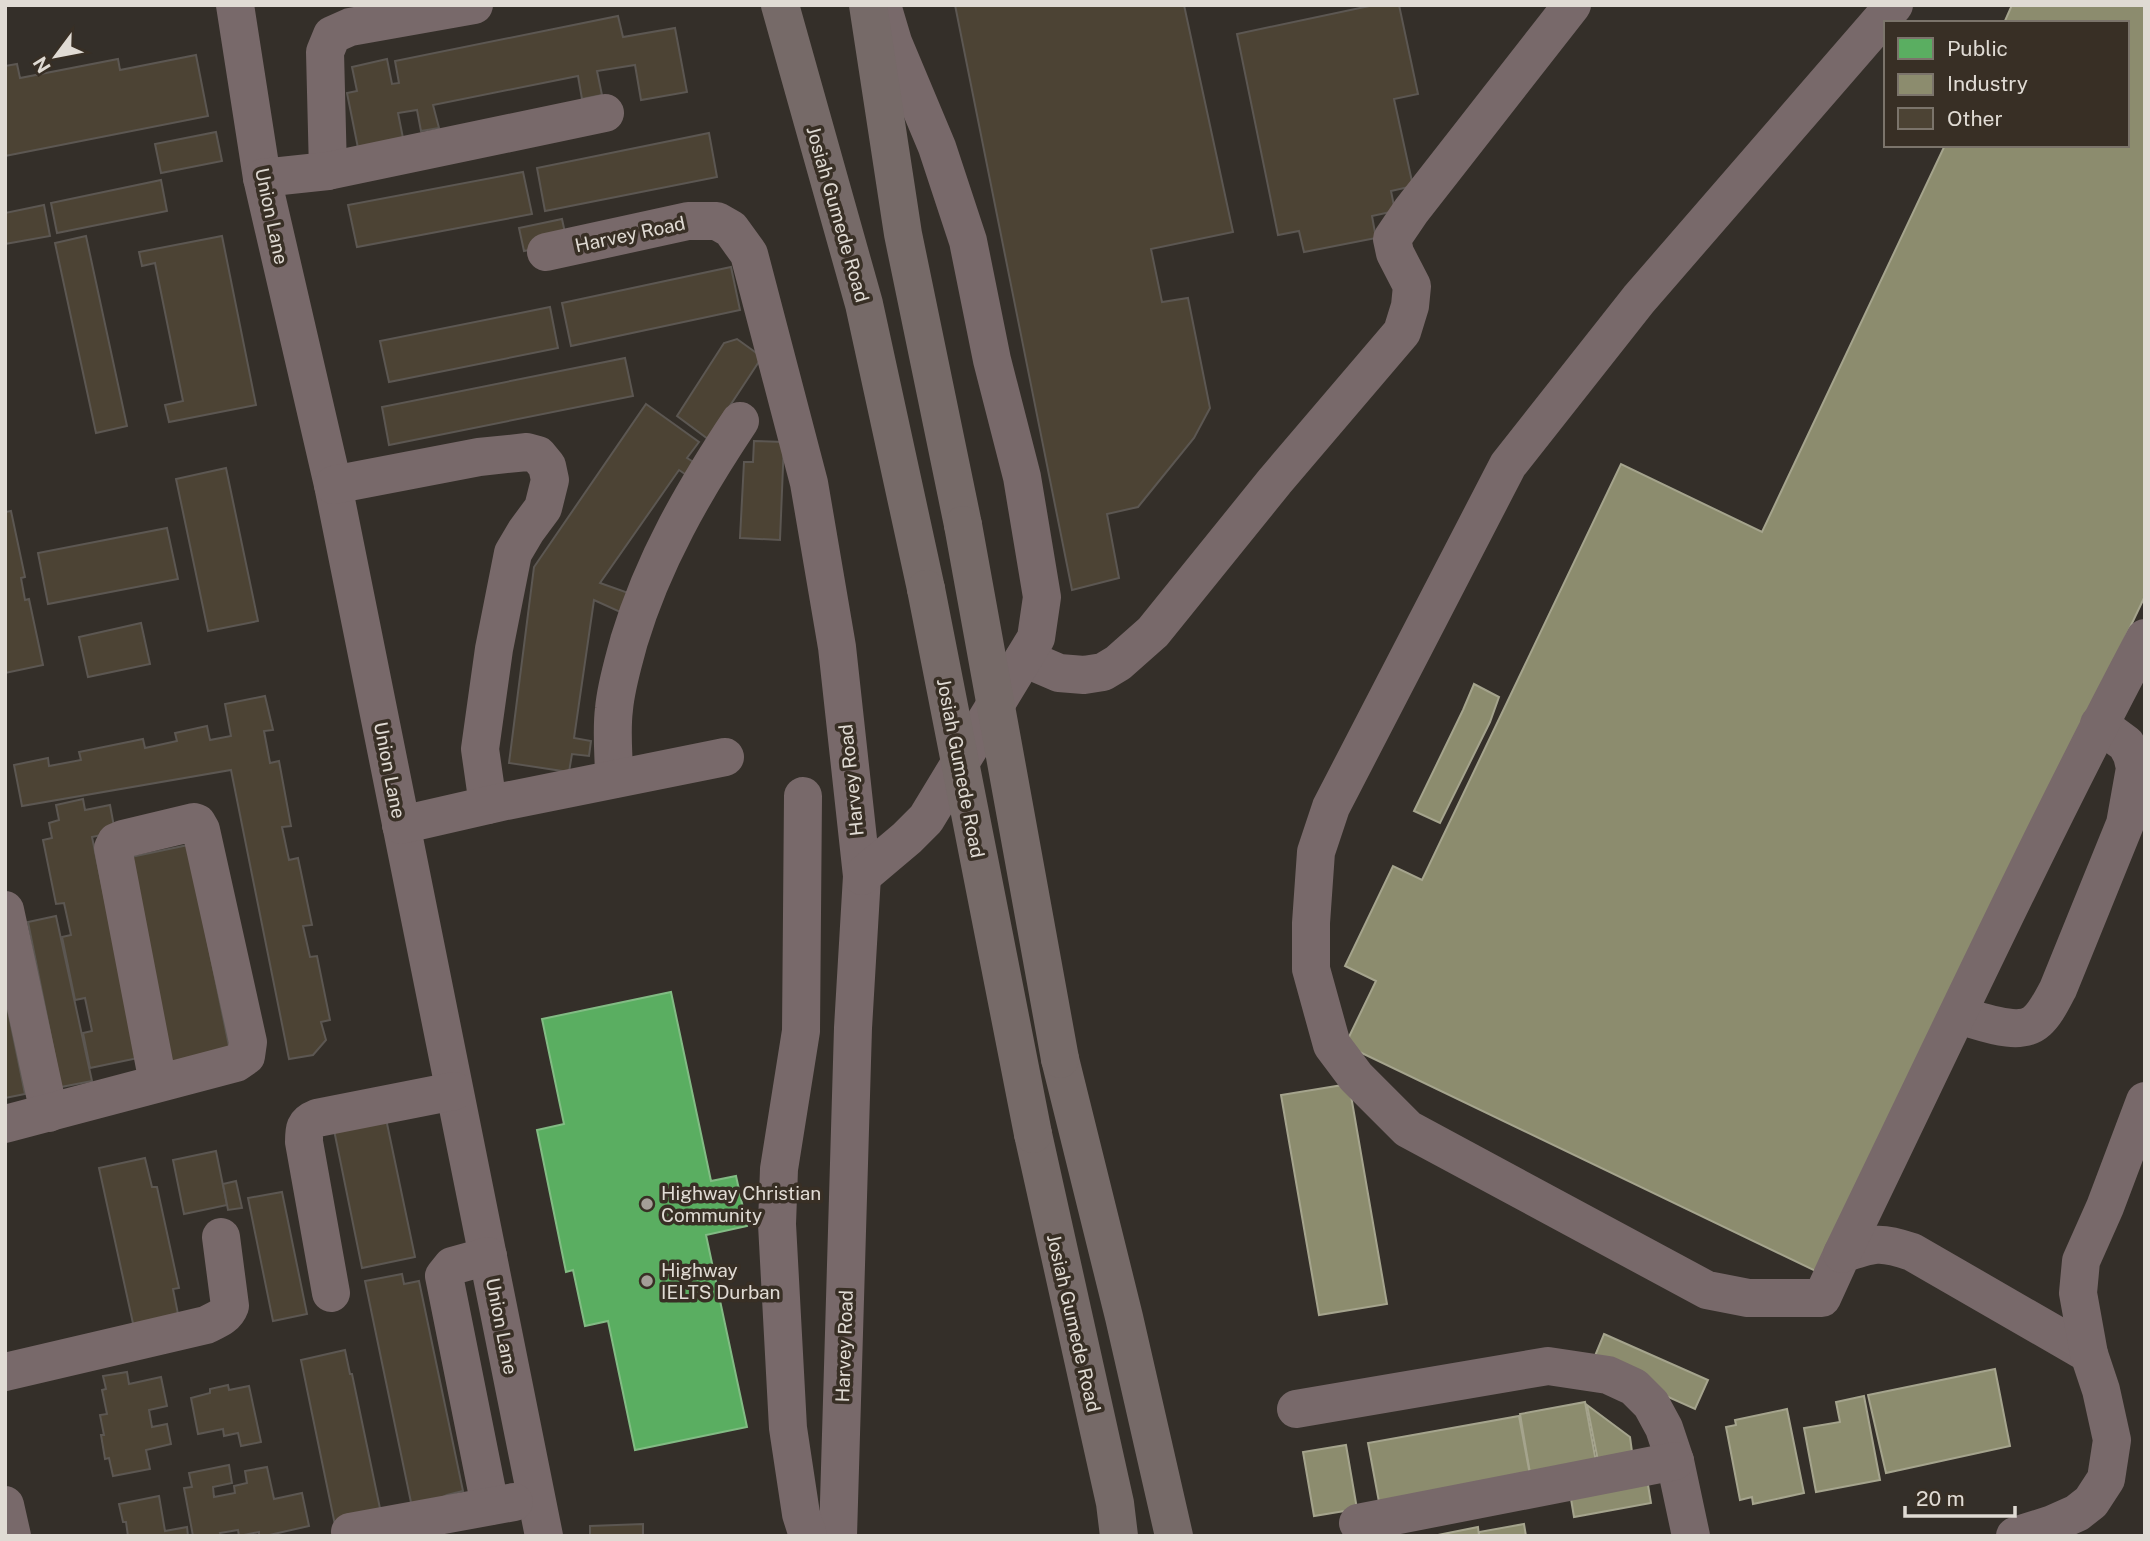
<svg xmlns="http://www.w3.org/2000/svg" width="2150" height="1541" font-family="'Public Sans',sans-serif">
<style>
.public{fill:#5aae61;stroke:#82bc84;stroke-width:2}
.industry{fill:#8c8c6e;stroke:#a5a48d;stroke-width:2}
.building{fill:#4c4334;stroke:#5c5752;stroke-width:2}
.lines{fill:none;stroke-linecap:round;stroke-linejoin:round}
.minor{stroke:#78696a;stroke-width:38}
.major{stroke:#766a68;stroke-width:38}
.major-bridge{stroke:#766a68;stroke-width:38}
.poi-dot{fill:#a49f98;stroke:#382f25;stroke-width:2.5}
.labels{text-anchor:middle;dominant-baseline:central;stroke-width:7;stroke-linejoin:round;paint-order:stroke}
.street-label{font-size:19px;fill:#e0dbd4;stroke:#382f25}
.poi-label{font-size:19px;fill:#e0dbd4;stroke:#382f25;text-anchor:start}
</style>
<rect width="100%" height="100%" fill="#342f29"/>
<polygon class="public" points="671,992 711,1181 736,1176 747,1226 706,1235 747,1427 635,1450 608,1321 585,1326 573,1270 566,1272 537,1130 564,1124 542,1019"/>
<g class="industry">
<polygon points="2012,5 2145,5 2145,596 1822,1274 1345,1045 1376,981 1345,966 1393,866 1422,880 1621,464 1762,532 1945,145 2127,145 2127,23 2004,23"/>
<polygon points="1474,684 1499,697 1490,722 1440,823 1414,811 1463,710"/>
<polygon points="1349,1084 1387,1304 1319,1315 1281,1095"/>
<polygon points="1604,1334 1708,1380 1695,1409 1592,1363"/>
<polygon points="1995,1369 2010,1446 1886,1473 1868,1395"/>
<polygon points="1864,1396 1880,1480 1816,1492 1804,1428 1840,1422 1836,1402"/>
<polygon points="1585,1402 1597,1467 1531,1479 1520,1414"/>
<polygon points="1587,1405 1630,1437 1633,1459 1599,1466"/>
<polygon points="1787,1409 1804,1493 1753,1504 1752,1497 1740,1500 1726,1427 1736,1425 1735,1420"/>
<polygon points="1519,1416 1530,1475 1379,1502 1368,1443"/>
<polygon points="1346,1445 1357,1509 1314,1516 1303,1452"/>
<polygon points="1647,1479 1651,1503 1574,1517 1570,1493"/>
<polygon points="1524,1524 1526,1536 1479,1536 1479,1532"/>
<polygon points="1478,1527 1479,1536 1433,1536"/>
</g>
<g class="building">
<polygon points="955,5 1184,5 1233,232 1151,249 1162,302 1188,298 1210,408 1194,438 1138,507 1107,514 1119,578 1072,590"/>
<polygon points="1374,5 1399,5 1418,94 1394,99 1413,186 1391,191 1395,211 1372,216 1376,238 1304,252 1299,231 1278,235 1237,34"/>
<polygon points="618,16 623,37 675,28 687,92 641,100 635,65 597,71 602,95 582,99 578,76 433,105 439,128 421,131 417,110 398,113 405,148 360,158 347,93 357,91 352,67 387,59 392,84 399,83 395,61"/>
<polygon points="196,55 208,116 5,156 5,66 17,64 20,78 118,59 120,70"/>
<polygon points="216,132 222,161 161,173 155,144"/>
<polygon points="709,133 717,177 545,211 537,168"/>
<polygon points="523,172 532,214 357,247 348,205"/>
<polygon points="161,180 167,211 57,233 51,203"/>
<polygon points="44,205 50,236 5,244 5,213"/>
<polygon points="562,219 567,242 524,251 519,228"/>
<polygon points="86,236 127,426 96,433 55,243"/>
<polygon points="222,236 256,405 169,422 165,405 183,401 155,263 142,266 139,252"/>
<polygon points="731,267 740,310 571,346 562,303"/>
<polygon points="550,307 558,348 389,382 380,341"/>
<polygon points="737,339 762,357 708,439 677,416 724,343"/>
<polygon points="625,358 633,396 389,445 382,407"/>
<polygon points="646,404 699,442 687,458 702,467 694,480 679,470 600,583 637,596 629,616 594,600 574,738 591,741 589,756 572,754 569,772 509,763 534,567"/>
<polygon points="754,441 784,442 780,540 740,538 744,462 753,462"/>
<polygon points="226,468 258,621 208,631 176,479"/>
<polygon points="11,511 25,577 21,578 25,600 29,599 43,665 5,673 5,512"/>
<polygon points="167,528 178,579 48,604 38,553"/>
<polygon points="141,623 150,664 88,677 79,637"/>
<polygon points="265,696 273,730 264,731 270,763 279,761 291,826 282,827 289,860 298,858 312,925 303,926 310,957 317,956 330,1020 321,1022 326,1040 313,1055 289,1059 231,770 22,806 14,765 48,758 49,766 81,760 79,752 143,739 145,748 177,741 175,733 207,726 210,740 231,736 225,704"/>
<polygon points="83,799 85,810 110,805 115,832 92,837 138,1058 90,1068 83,1033 92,1031 85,998 75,1000 62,937 71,935 64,903 56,904 43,840 52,838 49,823 59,820 56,805"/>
<polygon points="188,845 230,1051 172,1063 131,857"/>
<polygon points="56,916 92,1081 61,1087 28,922"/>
<polygon points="5,996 25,1094 5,1098"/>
<polygon points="385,1114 415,1257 362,1268 333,1125"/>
<polygon points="216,1151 227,1205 184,1214 173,1160"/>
<polygon points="145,1158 152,1187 157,1187 179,1288 173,1289 179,1319 134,1328 99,1168"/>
<polygon points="236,1181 242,1208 228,1210 223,1184"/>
<polygon points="282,1192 307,1314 273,1321 248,1198"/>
<polygon points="402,1274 404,1284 419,1281 463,1491 447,1495 413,1512 365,1281"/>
<polygon points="345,1350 350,1374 352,1374 382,1518 335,1525 301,1360"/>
<polygon points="127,1372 129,1384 161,1377 167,1406 149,1410 152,1427 167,1424 171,1444 146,1450 150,1469 113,1476 109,1458 105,1459 101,1435 104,1435 100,1415 107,1414 102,1390 106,1389 103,1376"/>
<polygon points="228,1385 229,1390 249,1386 261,1442 241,1446 238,1433 224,1436 223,1429 198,1434 191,1398 210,1393 210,1389"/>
<polygon points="229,1465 232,1483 213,1487 214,1497 235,1493 234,1486 247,1483 245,1471 267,1467 274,1499 302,1493 309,1526 265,1536 259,1536 259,1532 239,1536 238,1530 220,1533 221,1536 193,1536 184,1488 192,1487 189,1473"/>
<polygon points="159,1496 165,1531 187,1527 188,1536 128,1536 126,1522 123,1522 119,1504"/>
<polygon points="643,1524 643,1536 590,1536 590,1526"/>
</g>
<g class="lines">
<g class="minor">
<polyline points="235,5 262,178 333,485 544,1536"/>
<path d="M1894,5L1639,299L1508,465L1331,807L1316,852L1311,923V969L1332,1045L1356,1077L1408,1129L1707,1290L1748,1298H1822L1842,1254C1874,1243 1880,1241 1912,1252L2089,1354"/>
<polyline points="328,171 325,52 332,35 350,27 474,5"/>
<polyline points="262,178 328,171 605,113"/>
<polyline points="546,252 688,221 717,221 731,229 749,254 809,483 837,647 862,876 853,1028 838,1536"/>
<polyline points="333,485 479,457 527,452 538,455 547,466 550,480 543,508 526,531 513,553 494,649 480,749 488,805"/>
<polyline points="1024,658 1059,673 1084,675 1103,672 1118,663 1153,632 1275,481 1402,332 1410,306 1412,286 1395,253 1392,239 1411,211 1572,5"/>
<path d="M614,779C614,756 611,732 614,709C616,686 623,664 629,641C653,561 694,490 740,421"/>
<polyline points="803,796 801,1031 779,1169 777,1224 788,1428 801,1514 808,1536"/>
<polyline points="401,825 506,801 725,757"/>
<polyline points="862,876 907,838 926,819 1036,638 1042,597 1022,477 992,360 968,241 937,147 893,42 882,5"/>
<polyline points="5,910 49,1113"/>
<path d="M1958,1015C1979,1020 2019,1038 2037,1021C2046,1013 2052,1000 2058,989L2125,824L2135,768L2132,755L2126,744L2099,724"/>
<polyline points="5,1124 236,1063 246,1056 248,1042 201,830 197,823 194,822 123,839 116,842 113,848 158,1083"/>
<path d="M1842,1254C1942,1048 2038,840 2145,638"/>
<polyline points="488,1256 452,1266 444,1276 490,1506"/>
<path d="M331,1293L304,1142C304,1129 304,1123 317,1118L454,1091"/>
<path d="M5,1372L206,1325C216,1320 226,1317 230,1306L221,1237"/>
<polyline points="1296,1409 1548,1366 1608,1375 1634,1387 1651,1404 1664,1428 1675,1461 1691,1536"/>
<polyline points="5,1505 12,1536"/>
<polyline points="1358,1523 1675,1461"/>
<polyline points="350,1532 514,1502"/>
<polyline points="2015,1536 2050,1525 2077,1513 2091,1502 2106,1479 2112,1440 2101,1390 2089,1354 2078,1293 2081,1261 2105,1207 2145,1101"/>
</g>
<g class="major">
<polyline points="780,5 864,304 926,589"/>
<polyline points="868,5 903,234 963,525"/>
<polyline points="1060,1059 1124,1317 1174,1536"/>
<polyline points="1033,1134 1115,1503 1119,1536"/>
</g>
<g class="major-bridge">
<polyline points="963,525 1060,1059"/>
<polyline points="926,589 1033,1134"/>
</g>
</g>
<g class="poi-dot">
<circle cx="647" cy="1204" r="7"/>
<circle cx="647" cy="1281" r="7"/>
</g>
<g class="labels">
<g class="street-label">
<text transform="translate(838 214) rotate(74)">Josiah Gumede Road</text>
<text transform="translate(272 216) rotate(78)">Union Lane</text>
<text transform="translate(630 234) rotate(-12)">Harvey Road</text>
<text transform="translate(961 768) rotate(79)">Josiah Gumede Road</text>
<text transform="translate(390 770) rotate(79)">Union Lane</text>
<text transform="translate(851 780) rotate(-96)">Harvey Road</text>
<text transform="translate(1074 1323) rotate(77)">Josiah Gumede Road</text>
<text transform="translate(502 1326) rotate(79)">Union Lane</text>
<text transform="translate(844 1346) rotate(-88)">Harvey Road</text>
</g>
<g class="poi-label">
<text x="661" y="1193">Highway Christian<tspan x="661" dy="22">Community</tspan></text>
<text x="661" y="1270">Highway<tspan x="661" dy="22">IELTS Durban</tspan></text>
</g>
</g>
<rect width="2150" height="1541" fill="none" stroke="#e0dbd4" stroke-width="14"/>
<rect x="1884" y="21" width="245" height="126" fill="#382f25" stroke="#7b746b" stroke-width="2"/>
<rect x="1898" y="38" width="35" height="21" fill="#5aae61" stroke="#7b746b" stroke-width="2"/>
<text x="1947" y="56" font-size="21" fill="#e0dbd4">Public</text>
<rect x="1898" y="74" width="35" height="21" fill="#8c8c6e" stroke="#7b746b" stroke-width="2"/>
<text x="1947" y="91" font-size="21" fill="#e0dbd4">Industry</text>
<rect x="1898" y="108" width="35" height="21" fill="#4c4334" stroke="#7b746b" stroke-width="2"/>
<text x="1947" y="126" font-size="21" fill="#e0dbd4">Other</text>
<g transform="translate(56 56) rotate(238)" stroke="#382f25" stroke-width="5" paint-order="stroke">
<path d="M0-5L12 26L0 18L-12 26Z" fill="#e0dbd4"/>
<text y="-10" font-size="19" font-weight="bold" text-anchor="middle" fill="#e0dbd4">N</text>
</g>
<path d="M1905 1506v10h110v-10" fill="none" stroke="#e0dbd4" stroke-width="3.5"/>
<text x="1916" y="1506" font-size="21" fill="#e0dbd4" stroke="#382f25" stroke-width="5" paint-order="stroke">20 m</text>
</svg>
